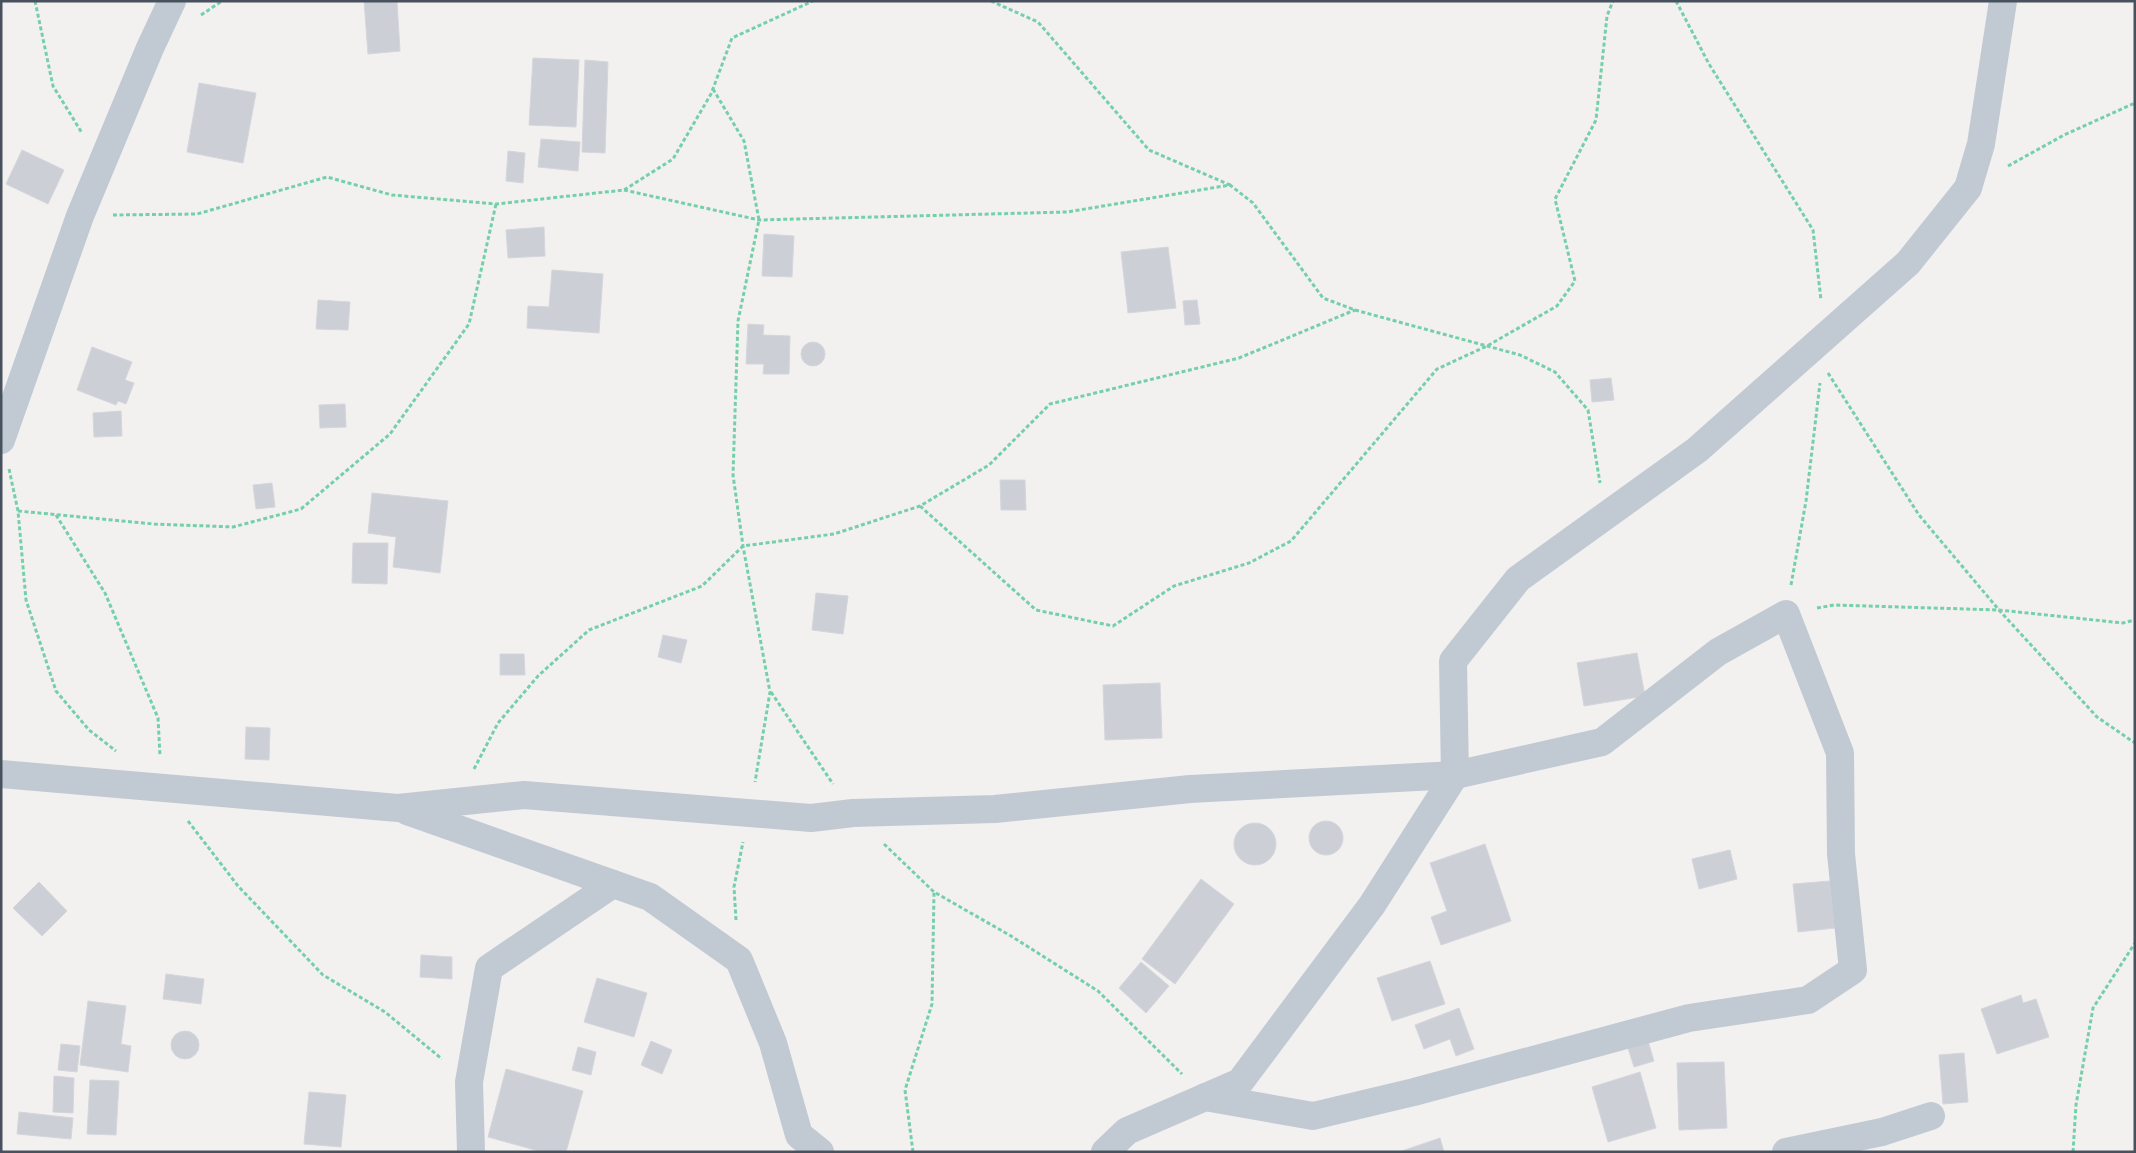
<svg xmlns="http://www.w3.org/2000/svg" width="2136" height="1153" font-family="'Titillium Web',sans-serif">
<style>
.building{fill:#cccfd6;stroke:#d4d6dc}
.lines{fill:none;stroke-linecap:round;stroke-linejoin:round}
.path{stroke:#75d0aa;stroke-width:3;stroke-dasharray:4 2.5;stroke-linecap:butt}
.minor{stroke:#c1cad3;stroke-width:28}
</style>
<rect width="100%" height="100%" fill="#f3f1f0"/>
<g class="building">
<polygon points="364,1 397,1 400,51 368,54"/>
<polygon points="533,58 579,60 576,127 529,125"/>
<polygon points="585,60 608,62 605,153 582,152"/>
<polygon points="199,83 256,93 243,163 187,152"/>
<polygon points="541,139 580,142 578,171 538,167"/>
<polygon points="22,150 64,170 48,204 6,184"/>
<polygon points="508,151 525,153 523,183 506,181"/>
<polygon points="544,227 545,256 508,258 506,230"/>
<polygon points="764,234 794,236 792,277 762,276"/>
<polygon points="1168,247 1176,308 1128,313 1121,252"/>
<polygon points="552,270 603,274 599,333 527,328 528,306 549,307"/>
<polygon points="318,300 350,302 348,330 316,329"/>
<polygon points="1197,300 1200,324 1185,325 1183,301"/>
<polygon points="748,324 764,325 763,335 790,336 789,374 763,374 764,364 746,364"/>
<circle cx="813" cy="354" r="12"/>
<polygon points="92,347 132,362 125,380 134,383 126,404 118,401 116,405 77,390"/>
<polygon points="1611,378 1614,400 1592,402 1590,380"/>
<polygon points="345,404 346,427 320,428 319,405"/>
<polygon points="121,411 122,436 94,437 93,413"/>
<polygon points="1000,480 1025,480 1026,510 1001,510"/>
<polygon points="272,483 275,507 256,509 253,485"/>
<polygon points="372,493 448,501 440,573 393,567 396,537 368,533"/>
<polygon points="353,543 388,543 387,584 352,583"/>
<polygon points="816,593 848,596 843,634 812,630"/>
<polygon points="663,635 687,640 681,663 658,657"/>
<polygon points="1637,653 1645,696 1584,706 1577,663"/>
<polygon points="500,654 524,654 525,675 500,675"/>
<polygon points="1160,683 1162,738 1105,740 1103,685"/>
<polygon points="246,727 270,728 269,760 245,759"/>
<circle cx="1326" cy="838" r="17"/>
<circle cx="1255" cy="844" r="21"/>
<polygon points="1485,844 1511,921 1441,945 1431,917 1447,911 1430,863"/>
<polygon points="1730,850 1737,879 1699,889 1692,859"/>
<polygon points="1201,879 1234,904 1175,984 1142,959"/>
<polygon points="1830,881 1835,928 1798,932 1793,884"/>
<polygon points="39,882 67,911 42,936 13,908"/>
<polygon points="421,955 452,957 452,979 420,977"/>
<polygon points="1430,961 1445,1004 1392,1021 1377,978"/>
<polygon points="1141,962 1169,986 1146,1013 1119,988"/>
<polygon points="166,974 204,979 201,1004 163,999"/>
<polygon points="597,978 647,993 634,1037 584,1022"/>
<polygon points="2021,995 2023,1003 2036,999 2049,1037 1997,1054 1981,1009"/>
<polygon points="88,1001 126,1006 121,1044 131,1046 128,1072 80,1065"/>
<polygon points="1459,1008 1474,1049 1456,1056 1450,1039 1424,1049 1415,1025"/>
<circle cx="185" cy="1045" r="14"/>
<polygon points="651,1041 672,1050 662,1074 641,1065"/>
<polygon points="1648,1041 1654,1061 1634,1067 1628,1048"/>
<polygon points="61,1044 80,1046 77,1072 58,1070"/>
<polygon points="578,1047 596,1052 591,1075 572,1070"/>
<polygon points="1964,1053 1968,1102 1943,1104 1939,1055"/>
<polygon points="1724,1062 1727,1128 1679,1130 1677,1063"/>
<polygon points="506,1069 583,1091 566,1152 542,1152 488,1137"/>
<polygon points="1640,1072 1656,1128 1608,1142 1592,1087"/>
<polygon points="54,1076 74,1078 73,1113 53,1112"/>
<polygon points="90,1080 119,1081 116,1135 87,1134"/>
<polygon points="309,1092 346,1095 341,1147 304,1144"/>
<polygon points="19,1112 73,1118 71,1139 17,1134"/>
<polygon points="1440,1138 1444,1152 1399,1152"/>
</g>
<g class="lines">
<g class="path">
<polyline points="35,1 53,86 82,133"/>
<polyline points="991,1 1038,22 1149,150 1230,185"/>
<polyline points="1676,1 1709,64 1813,230 1821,300"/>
<polyline points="201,15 222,1"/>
<polyline points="713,89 744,141 759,220 738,321 733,475 743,546 770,692 755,782"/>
<polyline points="2008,166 2064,135 2135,103"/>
<polyline points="624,190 759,220 1067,212 1230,185 1253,203 1323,298 1355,310 1520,355 1555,372 1588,410 1600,483"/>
<polyline points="113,215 197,214 327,177 392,195 496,204 624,190 673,159 711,94 732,38 813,1"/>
<polyline points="1828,373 1919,515 1999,610 2097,717 2135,743"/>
<polyline points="9,469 18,511 26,600 56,691 89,730 116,751"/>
<polyline points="920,506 1036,610 1113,626 1174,586 1249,563 1291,541 1437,369 1487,346 1557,306 1575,281 1555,199 1596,120 1607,16 1613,1"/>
<polyline points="18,511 154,524 233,527 301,509 390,434 469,324 496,204"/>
<polyline points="56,515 105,593 158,718 160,756"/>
<polyline points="1791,585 1806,501 1820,383"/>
<polyline points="1817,608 1834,605 1999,610 2123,623 2135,620"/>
<polyline points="771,692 833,784"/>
<polyline points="474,769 498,723 538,676 589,630 702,586 743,546 834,534 920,506 989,465 1050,404 1239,358 1355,310"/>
<polyline points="188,821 238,886 323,975 385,1012 442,1059"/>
<polyline points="884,844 934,892 1011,936 1098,991 1182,1074"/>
<polyline points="736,920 734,887 743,842"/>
<polyline points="913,1152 905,1090 932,1004 934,892"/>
<polyline points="2073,1152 2076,1105 2093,1008 2135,943"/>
</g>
<g class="minor">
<polyline points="1,440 80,216 150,48 172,1"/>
<polyline points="1,774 398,808 524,795 811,818 853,813 995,809 1190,789 1455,775 1602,742 1718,652 1786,614 1840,753 1841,854 1853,970 1808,1000 1689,1018 1414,1092 1313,1116 1205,1097"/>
<polyline points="407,811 650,897 739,960 773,1043 799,1135 820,1152"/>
<polyline points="471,1152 469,1082 489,968 613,884"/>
<polyline points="1105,1152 1127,1131 1240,1082 1372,905 1455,775 1453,661 1518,579 1697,450 1908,263 1968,188 1981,144 2003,1"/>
<polyline points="1786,1152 1882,1132 1931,1116"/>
</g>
</g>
<rect width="2136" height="1153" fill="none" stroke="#48525f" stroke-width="5"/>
</svg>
